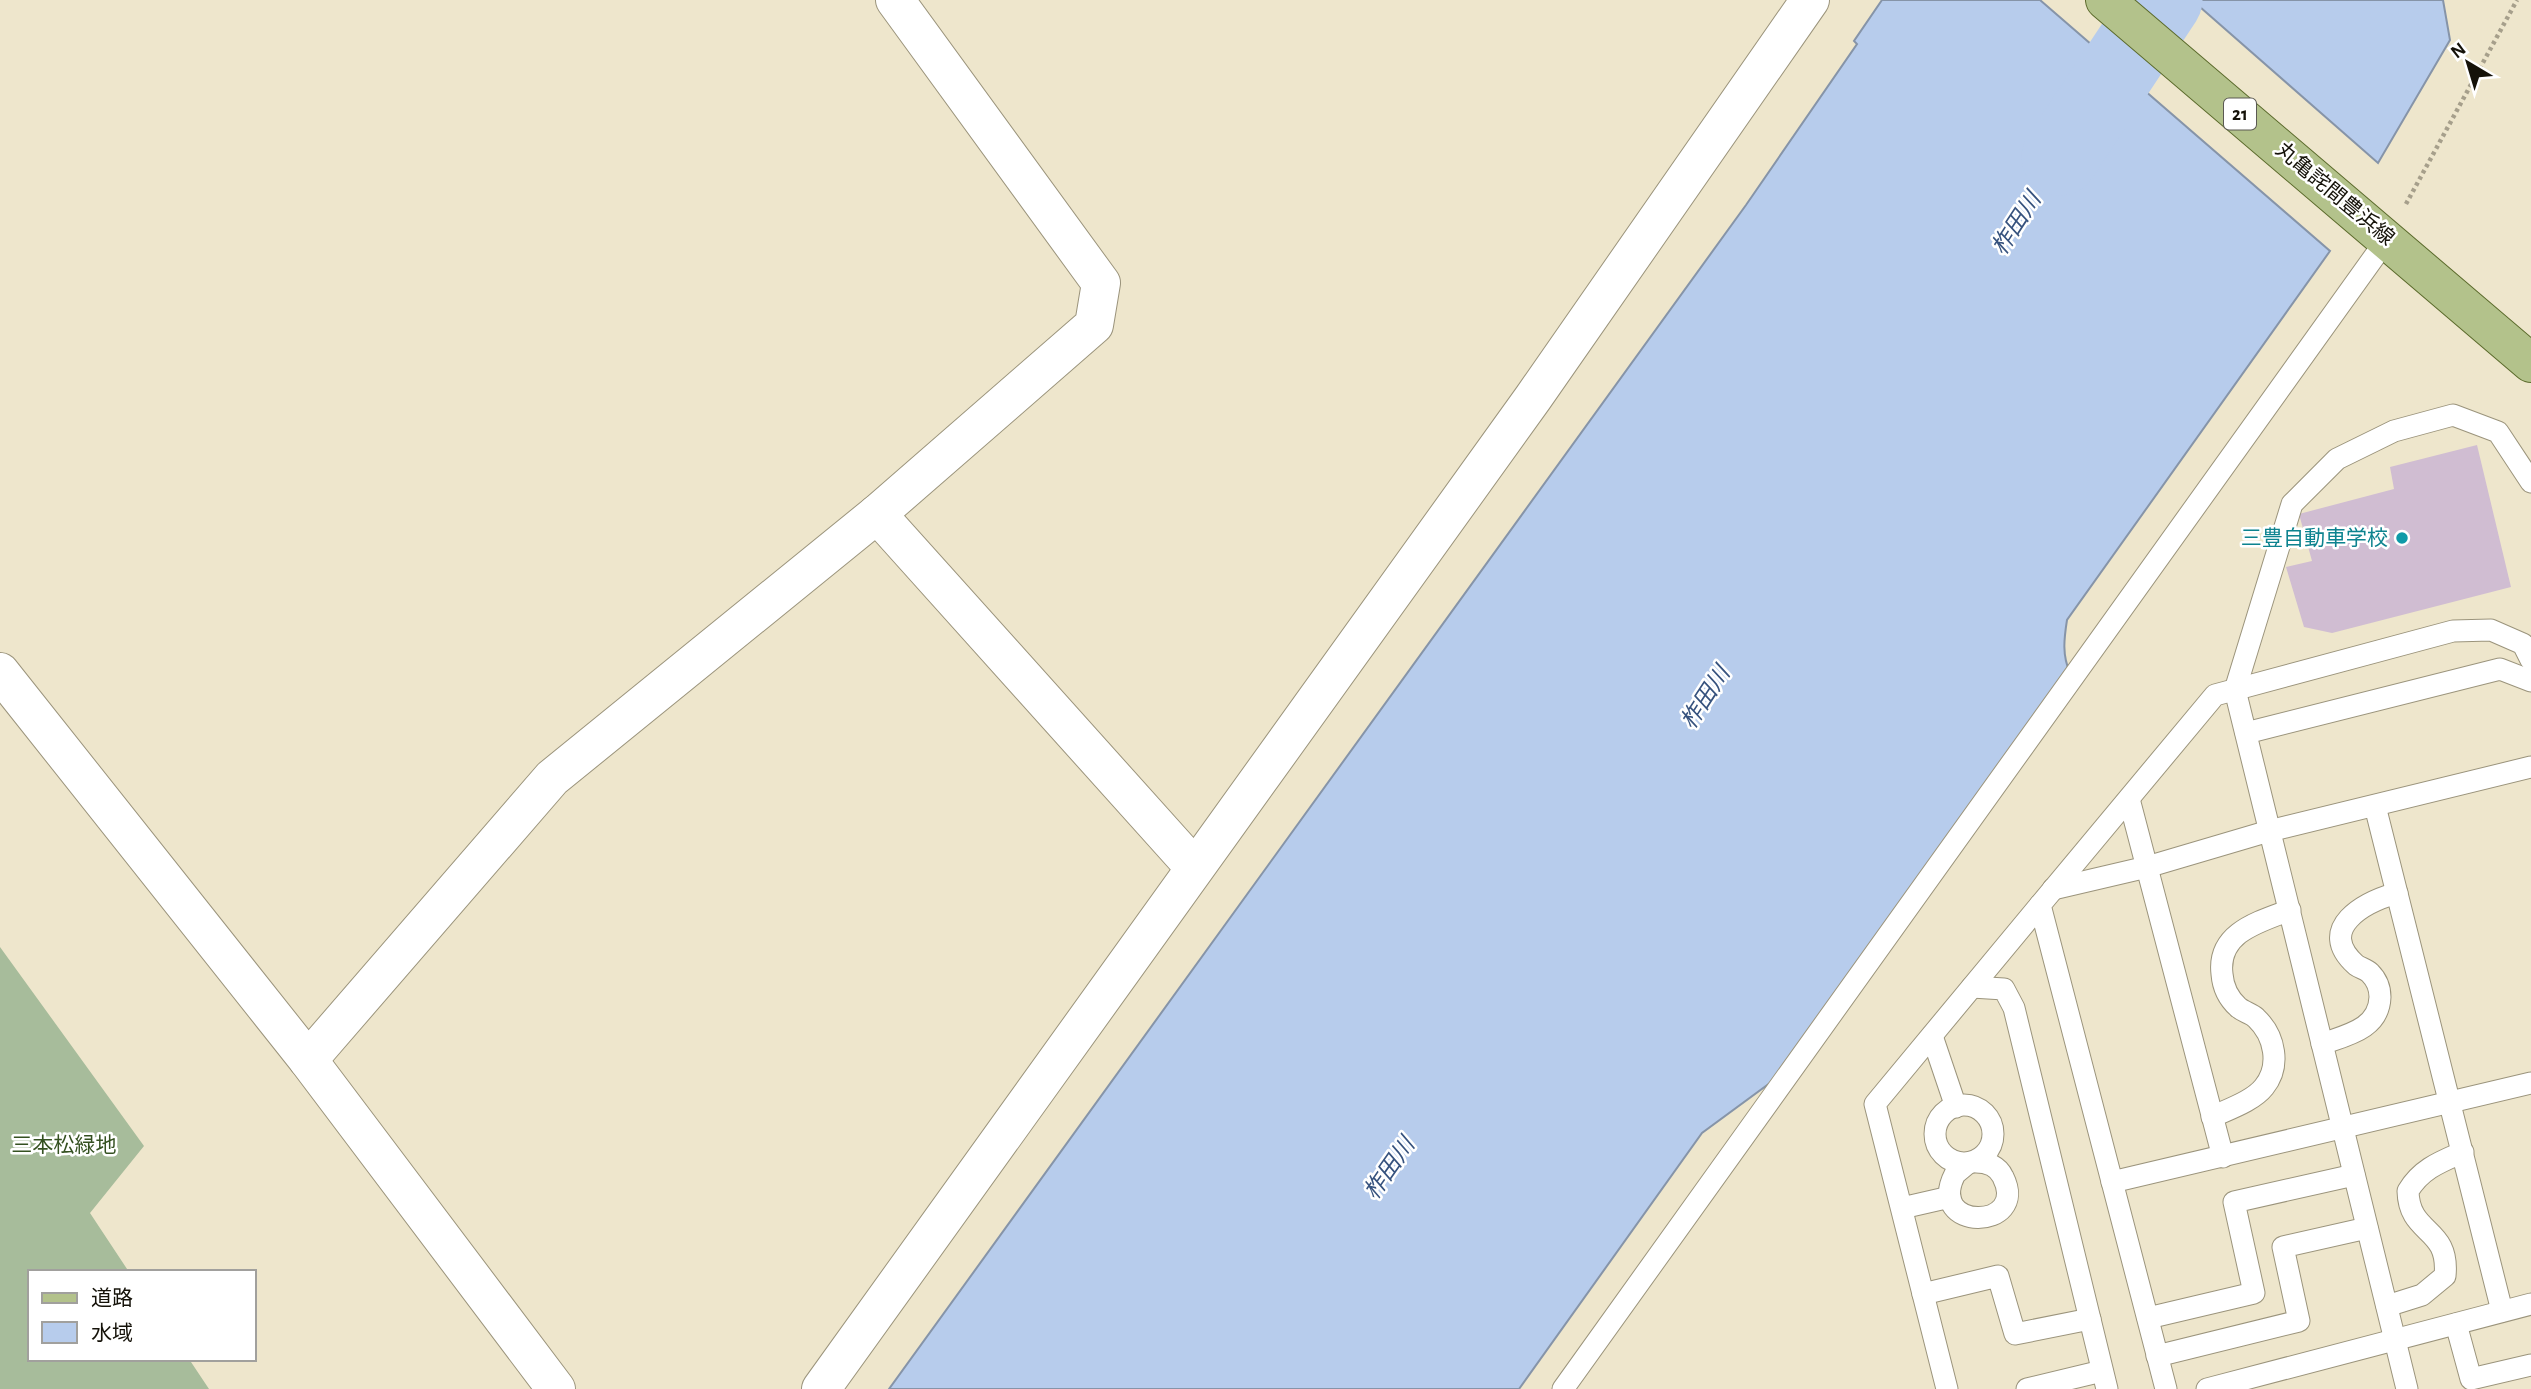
<svg xmlns="http://www.w3.org/2000/svg" width="2531" height="1389" font-family="'Alegreya Sans','Noto Sans JP',sans-serif">
<style>
.forest{fill:#a7bc9b}
.water{fill:#b7ccec;stroke:#8694a8;stroke-width:2}
.lines{fill:none;stroke-linecap:round;stroke-linejoin:round}
.river{stroke:#b7ccec;stroke-width:77}
.building{fill:#d0bdd2}
.service-casing{stroke:#9b947c;stroke-width:23}
.minor-casing{stroke:#9b947c;stroke-width:40}
.tertiary-casing{stroke:#9b947c;stroke-width:40}
.primary-casing{stroke:#5b6a2b;stroke-width:40}
.path{stroke:#a69f8b;stroke-width:4.5;stroke-dasharray:3.5 3.5;stroke-linecap:butt}
.service{stroke:#fff;stroke-width:21}
.minor{stroke:#fff;stroke-width:38}
.tertiary{stroke:#fff;stroke-width:38}
.primary{stroke:#b3c28b;stroke-width:38}
.culture-dot{fill:#0f9aa8;stroke:#fff;stroke-width:2.5}
.labels{text-anchor:middle;dominant-baseline:central;stroke-width:5;stroke-linejoin:round;paint-order:stroke}
.shield{fill:#fff;stroke:#5b5953;stroke-width:2}
.shield-label{font-size:19px;font-weight:bold;fill:#151209}
.street-label{font-size:21px;fill:#151209;stroke:#fff}
.culture-label{font-size:21px;fill:#0d838f;stroke:#fff;text-anchor:end}
.park-label{font-size:21px;fill:#355121;stroke:#fff}
.water-label{font-size:23px;font-style:italic;fill:#36527e;stroke:#fff}
</style>
<rect width="100%" height="100%" fill="#eee6cc"/>
<polygon class="forest" points="0,947 144,1146 90,1213 129,1272 30,1272 30,1359 189,1359 209,1389 0,1389"/>
<g class="water">
<path d="M1882,0H2040L2330,251L2067,620C2064,639 2062,655 2070,673L1774,1080L1702,1133L1519,1389H889L1746,205L1857,44L1854,41Z"/>
<polygon points="2192,0 2443,0 2450,40 2378,163"/>
</g>
<g class="lines">
<polyline class="river" points="2060,157 2164,0"/>
</g>
<polygon class="building" points="2477,445 2511,587 2332,633 2304,627 2286,567 2312,561 2299,514 2394,489 2390,467"/>
<g class="lines">
<g class="service-casing">
<g id="service">
<polyline points="2246,733 2500,669 2531,681"/>
<polyline points="2129,799 2223,1157"/>
<polyline points="2375,806 2502,1311"/>
<polyline points="2053,889 2147,867 2269,831 2531,767"/>
<polyline points="1972,987 2004,989 2014,1008 2107,1389"/>
<polyline points="1932,1036 1956,1107"/>
<path d="M2322,1044C2347,1035 2379,1029 2380,997C2380,988 2376,979 2370,973C2366,969 2360,968 2356,965C2315,928 2365,902 2397,893"/>
<circle cx="1964" cy="1134" r="29"/>
<path d="M2212,1117C2229,1109 2253,1101 2264,1087C2281,1066 2275,1036 2256,1018C2251,1013 2243,1012 2238,1007C2228,998 2223,987 2222,974C2217,933 2258,922 2290,910"/>
<path d="M1967,1164L1955,1174C1925,1232 2030,1231 2003,1177C1998,1166 1987,1162 1976,1162"/>
<polyline points="2112,1182 2531,1083"/>
<polyline points="1902,1208 1950,1197"/>
<polyline points="1923,1294 1998,1276 2015,1334 2090,1319"/>
<path d="M2387,1306L2422,1295L2445,1276C2450,1226 2409,1236 2408,1191C2421,1169 2440,1162 2463,1152"/>
<polyline points="2148,1318 2254,1293 2234,1202 2354,1175"/>
<polyline points="2456,1324 2471,1379 2531,1365"/>
<polyline points="2157,1356 2299,1321 2283,1247 2367,1228"/>
<polyline points="1563,1389 2387,239"/>
<polyline points="1947,1389 1875,1104 2040,905"/>
<polyline points="2027,1389 2102,1371"/>
<polyline points="2166,1389 2040,905 2215,695 2453,631 2491,630 2523,644 2531,660"/>
<polyline points="2207,1389 2531,1304"/>
<polyline points="2407,1389 2235,690 2292,504 2337,459 2394,431 2453,415 2498,432 2531,482"/>
</g>
</g>
<g class="minor-casing">
<g id="minor">
<polyline points="877,514 1194,867"/>
<polyline points="308,1060 552,778 877,514 1094,325 1101,283 895,0"/>
</g>
</g>
<g class="tertiary-casing">
<g id="tertiary">
<polyline points="0,672 308,1060 556,1389"/>
<polyline points="821,1389 1533,398 1810,0"/>
</g>
</g>
<g class="primary-casing">
<polyline id="primary" points="2105,0 2531,363"/>
</g>
<polyline class="path" points="2406,204 2517,0"/>
<use href="#service" class="service"/>
<use href="#minor" class="minor"/>
<use href="#tertiary" class="tertiary"/>
<use href="#primary" class="primary"/>
</g>
<circle class="culture-dot" cx="2402" cy="538" r="7"/>
<g class="labels">
<rect class="shield" x="2224" y="98.5" width="32" height="31" rx="5"/>
<g class="shield-label">
<text x="2240" y="114">21</text>
</g>
<g class="street-label">
<text transform="translate(2335 194) rotate(40)">丸亀詫間豊浜線</text>
</g>
<g class="culture-label">
<text x="2388" y="538">三豊自動車学校</text>
</g>
<g class="park-label">
<text x="64" y="1145">三本松緑地</text>
</g>
<g class="water-label">
<text transform="translate(2017 224) rotate(-57)">柞田川</text>
<text transform="translate(1706 698) rotate(-57)">柞田川</text>
<text transform="translate(1390 1169) rotate(-55)">柞田川</text>
</g>
</g>
<rect x="28" y="1270" width="228" height="91" fill="#ffffff" stroke="#a1a09d" stroke-width="2"/>
<rect x="42" y="1293" width="35" height="10" fill="#b3c28b" stroke="#a1a09d" stroke-width="2"/>
<text x="91" y="1305" font-size="21" fill="#151209">道路</text>
<rect x="42" y="1322" width="35" height="21" fill="#b7ccec" stroke="#a1a09d" stroke-width="2"/>
<text x="91" y="1340" font-size="21" fill="#151209">水域</text>
<g transform="translate(2468 63) rotate(322)" stroke="#ffffff" stroke-width="5" paint-order="stroke">
<path d="M0-5L12 26L0 18L-12 26Z" fill="#151209"/>
<text y="-10" font-size="19" font-weight="bold" text-anchor="middle" fill="#151209">N</text>
</g>
</svg>
